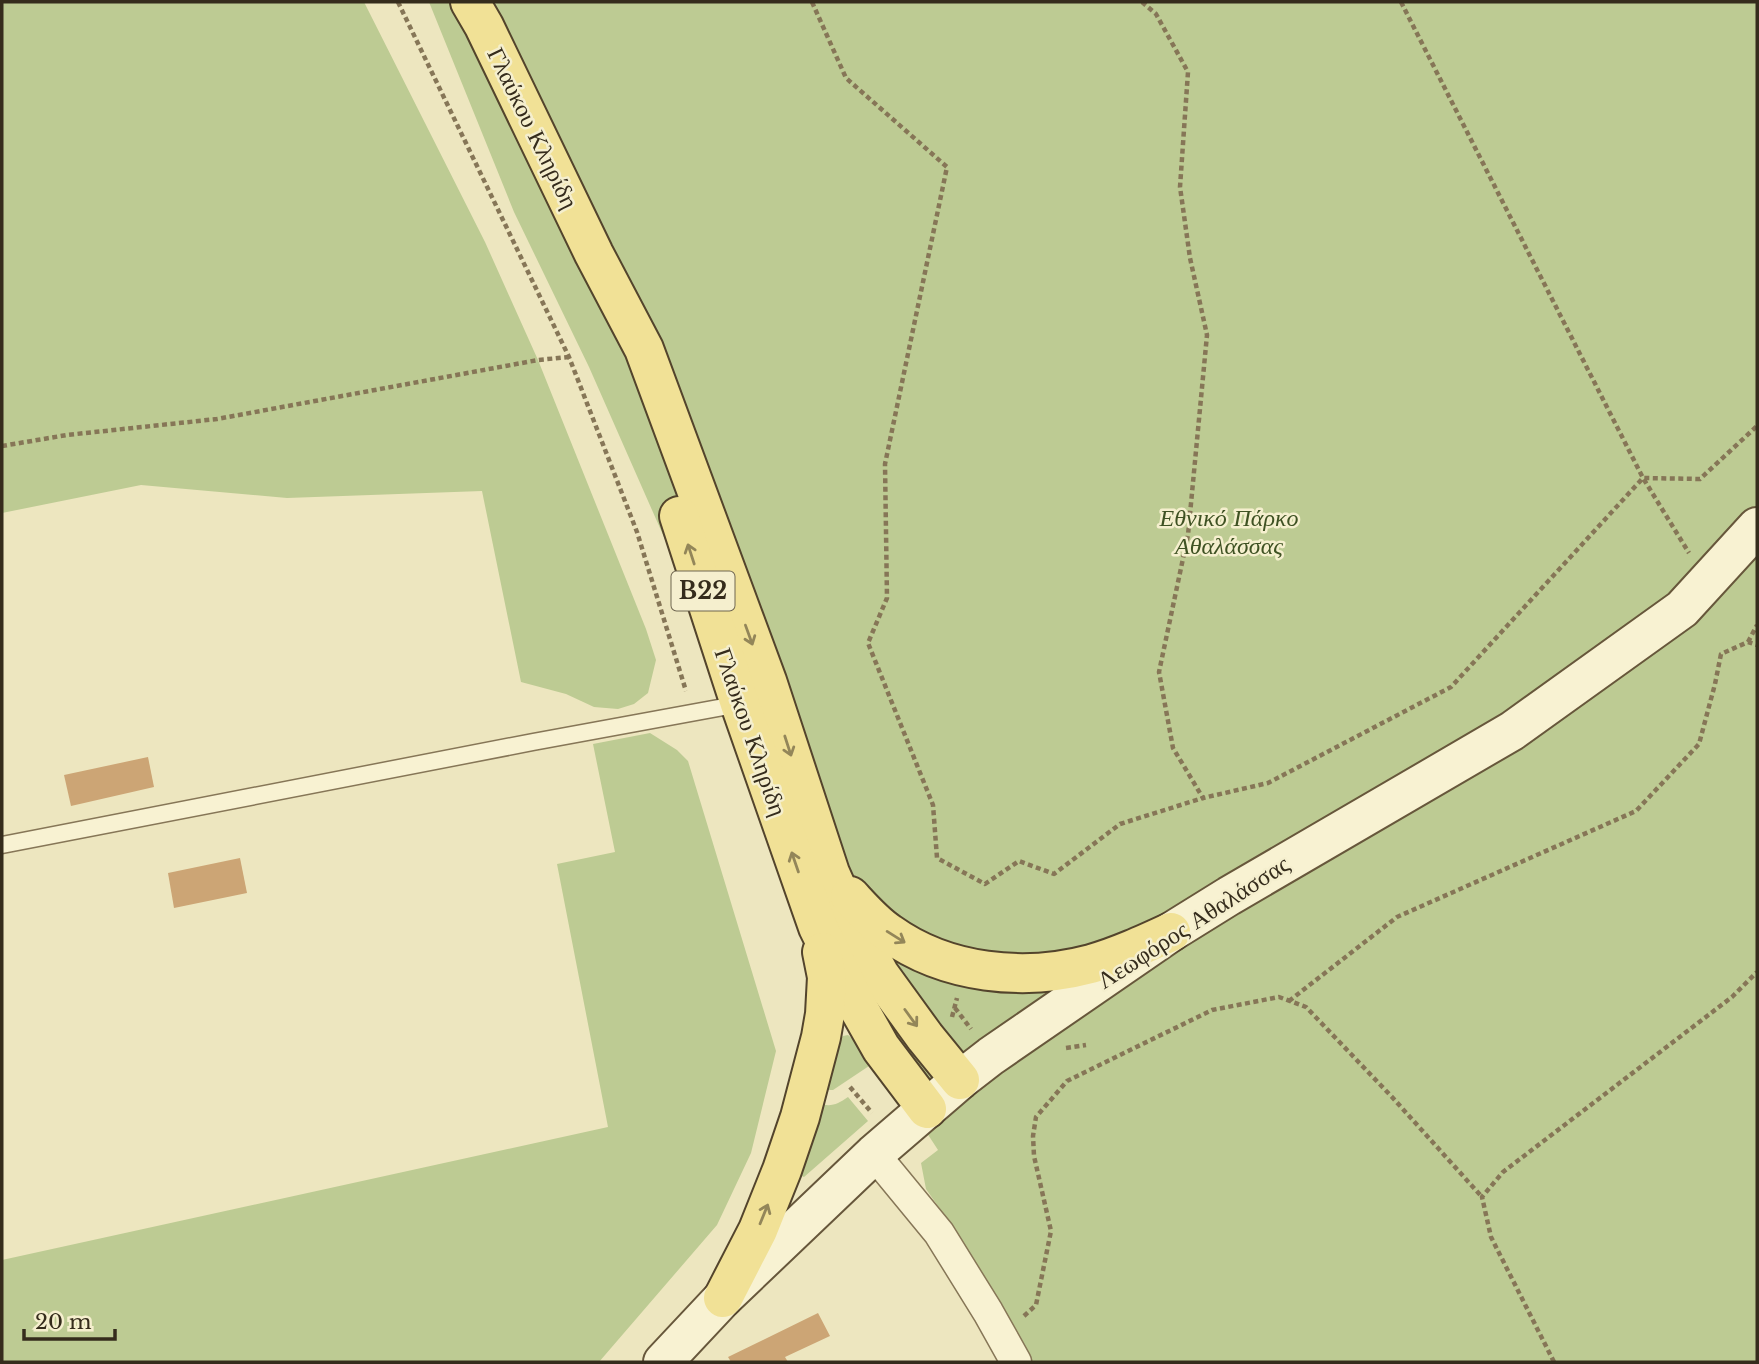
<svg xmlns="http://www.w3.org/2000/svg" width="1759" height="1364" font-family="'Libre Baskerville',serif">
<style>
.green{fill:#bdcb93}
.building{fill:#cca575}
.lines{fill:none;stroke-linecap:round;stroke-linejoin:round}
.service-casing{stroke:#867657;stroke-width:19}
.minor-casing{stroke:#867657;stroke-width:33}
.secondary-casing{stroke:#67573b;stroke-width:42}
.primary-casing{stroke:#53442c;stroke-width:42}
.path{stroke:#867657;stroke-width:4.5;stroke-dasharray:5 3.5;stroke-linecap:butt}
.service{stroke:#f8f2d2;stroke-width:16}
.minor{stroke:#f8f2d2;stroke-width:30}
.secondary{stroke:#f8f2d2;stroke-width:38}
.primary{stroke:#f1e196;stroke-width:38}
.oneway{stroke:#938659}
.labels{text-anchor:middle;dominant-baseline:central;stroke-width:5;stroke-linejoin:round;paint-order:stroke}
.shield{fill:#f5efce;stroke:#6f6651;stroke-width:2}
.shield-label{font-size:23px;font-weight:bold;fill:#352c1c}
.street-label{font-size:24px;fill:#352c1c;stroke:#f5efce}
.park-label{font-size:24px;font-style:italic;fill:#3f5223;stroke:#f5efce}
</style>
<rect width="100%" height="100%" fill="#ede6bf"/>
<g class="green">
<polygon points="2,2 364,2 485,242 538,360 646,629 656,660 648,693 634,704 618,709 594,707 566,694 521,682 482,491 287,498 141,485 2,513"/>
<polygon points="429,2 1757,2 1757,1362 1032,1362 1004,1311 961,1239 926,1189 921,1163 938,1150 912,1110 682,578 589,367 514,212"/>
<polygon points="650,733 677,750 688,761 776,1051 751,1153 717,1225 599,1362 2,1362 2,1260 608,1127 557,864 615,852 593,744"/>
<polygon points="848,1035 854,1040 869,1066 833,1090 824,1090 840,1039 843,1036"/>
<path d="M848,1097L868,1121L804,1177L799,1175L820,1104C832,1107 838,1104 848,1097Z"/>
</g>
<g class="building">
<polygon points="148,757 154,787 71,806 64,775"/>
<polygon points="240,858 247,893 174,908 168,873"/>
<polygon points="818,1313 830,1336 785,1357 788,1362 731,1362 728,1357"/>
</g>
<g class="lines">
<g class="service-casing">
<polyline id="service" points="2,845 533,742 740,704"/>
</g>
<g class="minor-casing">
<polyline id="minor" points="874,1154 939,1233 988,1312 1016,1362"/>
</g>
<g class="secondary-casing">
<polyline id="secondary" points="663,1362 723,1298 874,1154 960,1080 991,1056 1171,932 1229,896 1512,731 1682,609 1757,527"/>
</g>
<g class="primary-casing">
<g id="primary">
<polyline points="470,2 484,26 594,254 644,349 767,681 830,873 854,927 880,975 925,1037 960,1080"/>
<polyline points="679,516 740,704 818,927 855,1002 881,1048 927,1109"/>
<path d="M850,896C862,909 874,923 889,933C946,974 1024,982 1091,964C1119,956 1145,944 1171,932"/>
<polyline points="723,1298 758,1230 782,1170 800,1117 821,1037 825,1014 827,977 822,952"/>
</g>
</g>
<g class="path">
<polyline points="398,2 569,357 637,532 686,691"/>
<polyline points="812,2 846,78 947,167 885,464 887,598 868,643 933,805 937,858 985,884 1019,861 1054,874 1120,824 1203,798"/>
<polyline points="1142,2 1156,14 1188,72 1180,187 1190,258 1207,335 1188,535 1159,672 1173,748 1203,798 1268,783 1451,687 1643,478 1700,479 1757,426"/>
<polyline points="1401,2 1643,478 1689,553"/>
<polyline points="2,446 67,435 217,419 538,360 569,357"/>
<polyline points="1748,642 1757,625"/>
<polyline points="1289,1001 1397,917 1636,811 1699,744 1715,684 1721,654 1748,642 1757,645"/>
<polyline points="955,1008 971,1029"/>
<polyline points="952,1017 957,998"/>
<polyline points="1066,1048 1086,1045"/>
<polyline points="850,1087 872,1113"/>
<polyline points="1024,1316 1036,1305 1051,1231 1034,1156 1033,1136 1036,1117 1067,1081 1212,1010 1279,997 1306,1007 1392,1097 1482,1197"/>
<polyline points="1554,1362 1491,1237 1482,1197 1503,1172 1732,997 1757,972"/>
</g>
<use href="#service" class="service"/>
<use href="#minor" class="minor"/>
<use href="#secondary" class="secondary"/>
<use href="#primary" class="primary"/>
</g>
<defs><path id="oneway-shaft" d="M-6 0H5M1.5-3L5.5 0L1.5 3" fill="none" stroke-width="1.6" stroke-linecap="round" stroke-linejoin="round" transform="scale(1.75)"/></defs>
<g class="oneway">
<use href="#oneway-shaft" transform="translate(691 554) rotate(-108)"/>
<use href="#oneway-shaft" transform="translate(749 635) rotate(70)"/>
<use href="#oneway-shaft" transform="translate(788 746) rotate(72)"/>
<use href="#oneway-shaft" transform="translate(795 862) rotate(-109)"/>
<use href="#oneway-shaft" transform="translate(896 937) rotate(32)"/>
<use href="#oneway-shaft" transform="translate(911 1018) rotate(54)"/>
<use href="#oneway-shaft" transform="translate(764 1214) rotate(-68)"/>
</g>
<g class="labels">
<rect class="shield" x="671.5" y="571.5" width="63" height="39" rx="5"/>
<g class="shield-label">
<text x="703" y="591">B22</text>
</g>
<g class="street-label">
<text transform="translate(533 128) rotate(64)">Γλαύκου Κληρίδη</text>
<text transform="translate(751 732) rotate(71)">Γλαύκου Κληρίδη</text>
<text transform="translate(1193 922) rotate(-33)">Λεωφόρος Αθαλάσσας</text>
</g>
<g class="park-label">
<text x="1229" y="517">Εθνικό Πάρκο<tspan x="1229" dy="28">Αθαλάσσας</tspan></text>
</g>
</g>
<rect width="1759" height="1364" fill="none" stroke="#352c1c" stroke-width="7"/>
<path d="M24 1329v10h91v-10" fill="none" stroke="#352c1c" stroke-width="3.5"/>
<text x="35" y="1329" font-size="21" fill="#352c1c" stroke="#f5efce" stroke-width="5" paint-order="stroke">20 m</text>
</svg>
